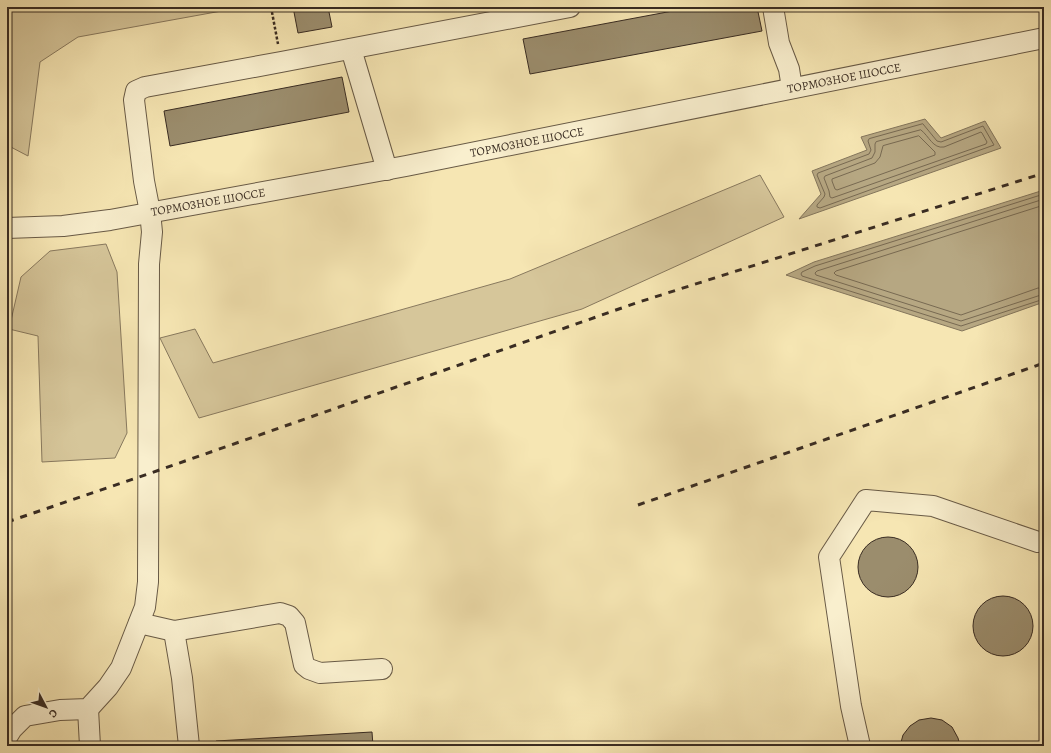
<svg xmlns="http://www.w3.org/2000/svg" width="1051" height="753" font-family="Alegreya,serif">
<style>
.green{fill:#d6c69a;stroke:#88795e}
.water{fill:#b6a782;stroke:#84765c}
.lines{fill:none;stroke-linecap:round;stroke-linejoin:round}
.shore{stroke:#786a52;stroke-width:1}
.building{fill:#9b8d6d;stroke:#392c22}
.minor-casing{stroke:#685a46;stroke-width:22}
.path{stroke:#392c22;stroke-width:2.5;stroke-dasharray:3 2;stroke-linecap:butt}
.minor{stroke:#f9efce;stroke-width:20}
.rail{stroke:#392c22;stroke-width:3;stroke-dasharray:7 7;stroke-linecap:butt}
.labels{text-anchor:middle;dominant-baseline:central;stroke-width:3;stroke-linejoin:round;paint-order:stroke}
.street-label{font-size:12px;fill:#392c22;stroke:#f9efce}
</style>
<rect width="100%" height="100%" fill="#f6e6b3"/>
<filter id="stains"><feTurbulence type="fractalNoise" baseFrequency=".005" numOctaves="4"/><feColorMatrix values="0 0 0 0 .2 0 0 0 0 .09 0 0 0 0 .02 0 0 0 .5 -.17"/></filter>
<radialGradient id="worn" r=".72"><stop offset=".6" stop-color="#630" stop-opacity="0"/><stop offset="1" stop-color="#630" stop-opacity=".3"/></radialGradient>
<g class="green">
<polygon points="7,7 227,7 227,10 78,37 40,62 28,156 7,145"/>
<polygon points="760,175 784,217 582,309 199,418 160,338 195,329 213,363 510,279"/>
<polygon points="106,244 117,272 127,433 115,458 42,462 38,336 9,329 21,277 50,251"/>
</g>
<g class="water">
<polygon points="925,119 941,138 985,121 1001,148 799,219 821,194 812,171 867,150 861,137"/>
<polygon points="1044,190 1044,302 962,331 786,275 814,262"/>
</g>
<g class="lines">
<g class="shore">
<polygon points="923,124 937,141 941,142 983,126 994,145 820,208 817,207 817,205 824,197 825,194 817,175 818,173 869,154 871,150 868,141 869,139"/>
<path d="M921,130C929,136 933,149 944,147L981,132L982,133L987,142L986,144L832,198L830,197L829,191L824,178L825,176L872,158L875,152V144L876,142Z"/>
<polygon points="919,136 935,152 935,155 837,190 835,189 832,181 832,179 875,163 880,157 883,146"/>
<polyline points="1044,194 815,266 802,272 801,274 802,276 961,326 1044,299"/>
<polyline points="1044,199 817,271 815,273 816,275 961,321 1044,294"/>
<polyline points="1044,205 836,271 834,273 836,275 961,315 1038,288 1044,288"/>
</g>
</g>
<g class="building">
<polygon points="293,7 328,7 332,27 298,33"/>
<polygon points="694,7 757,7 762,31 530,74 523,39"/>
<polygon points="342,77 349,112 170,146 164,111"/>
<circle cx="888" cy="567" r="30"/>
<circle cx="1003" cy="626" r="30"/>
<polygon points="931,718 942,720 952,727 958,738 960,746 900,746 903,735 910,726 919,720"/>
<polygon points="372,732 373,746 217,746 216,741"/>
</g>
<g class="lines">
<g class="minor-casing">
<g id="minor">
<polyline points="773,7 779,43 789,69 792,88"/>
<polyline points="351,49 387,170"/>
<polyline points="7,228 63,226 110,220 406,166 1044,38"/>
<polyline points="139,623 174,631 280,613 289,616 295,623 304,665 309,669 320,673 382,669"/>
<polyline points="174,631 182,678 189,746"/>
<polyline points="88,709 90,746"/>
<polyline points="7,737 12,729 25,716 60,710 88,709 108,687 121,668 145,607 148,582 149,264 152,232 150,212 144,181 134,100 136,91 145,87 281,62 570,7"/>
<polyline points="860,746 851,706 829,557 866,500 933,506 1038,542"/>
</g>
</g>
<polyline class="path" points="271,7 278,44"/>
<use href="#minor" class="minor"/>
<g class="rail">
<polyline points="638,505 1044,363"/>
<polyline points="7,522 148,474 636,303 1044,173"/>
</g>
</g>
<g class="labels">
<g class="street-label">
<text transform="translate(844 78) rotate(-11)">ТОРМОЗНОЕ ШОССЕ</text>
<text transform="translate(527 142) rotate(-11)">ТОРМОЗНОЕ ШОССЕ</text>
<text transform="translate(208 202) rotate(-10)">ТОРМОЗНОЕ ШОССЕ</text>
</g>
</g>
<rect width="1051" height="753" fill="none" stroke="#f6e6b3" stroke-width="24"/>
<rect x="8" y="8" width="1035" height="737" fill="none" stroke="#392c22" stroke-width="2"/>
<rect x="12" y="12" width="1027" height="729" fill="none" stroke="#392c22"/>
<g transform="translate(46 707) rotate(131)" stroke="#f9efce" stroke-width="3" paint-order="stroke">
<path d="M0-3L7 15L0 10L-7 15Z" fill="#392c22"/>
<text y="-6" font-size="11" font-weight="bold" text-anchor="middle" fill="#392c22">С</text>
</g>
<rect width="100%" height="100%" filter="url(#stains)"/>
<rect width="100%" height="100%" fill="url(#worn)"/>
</svg>
